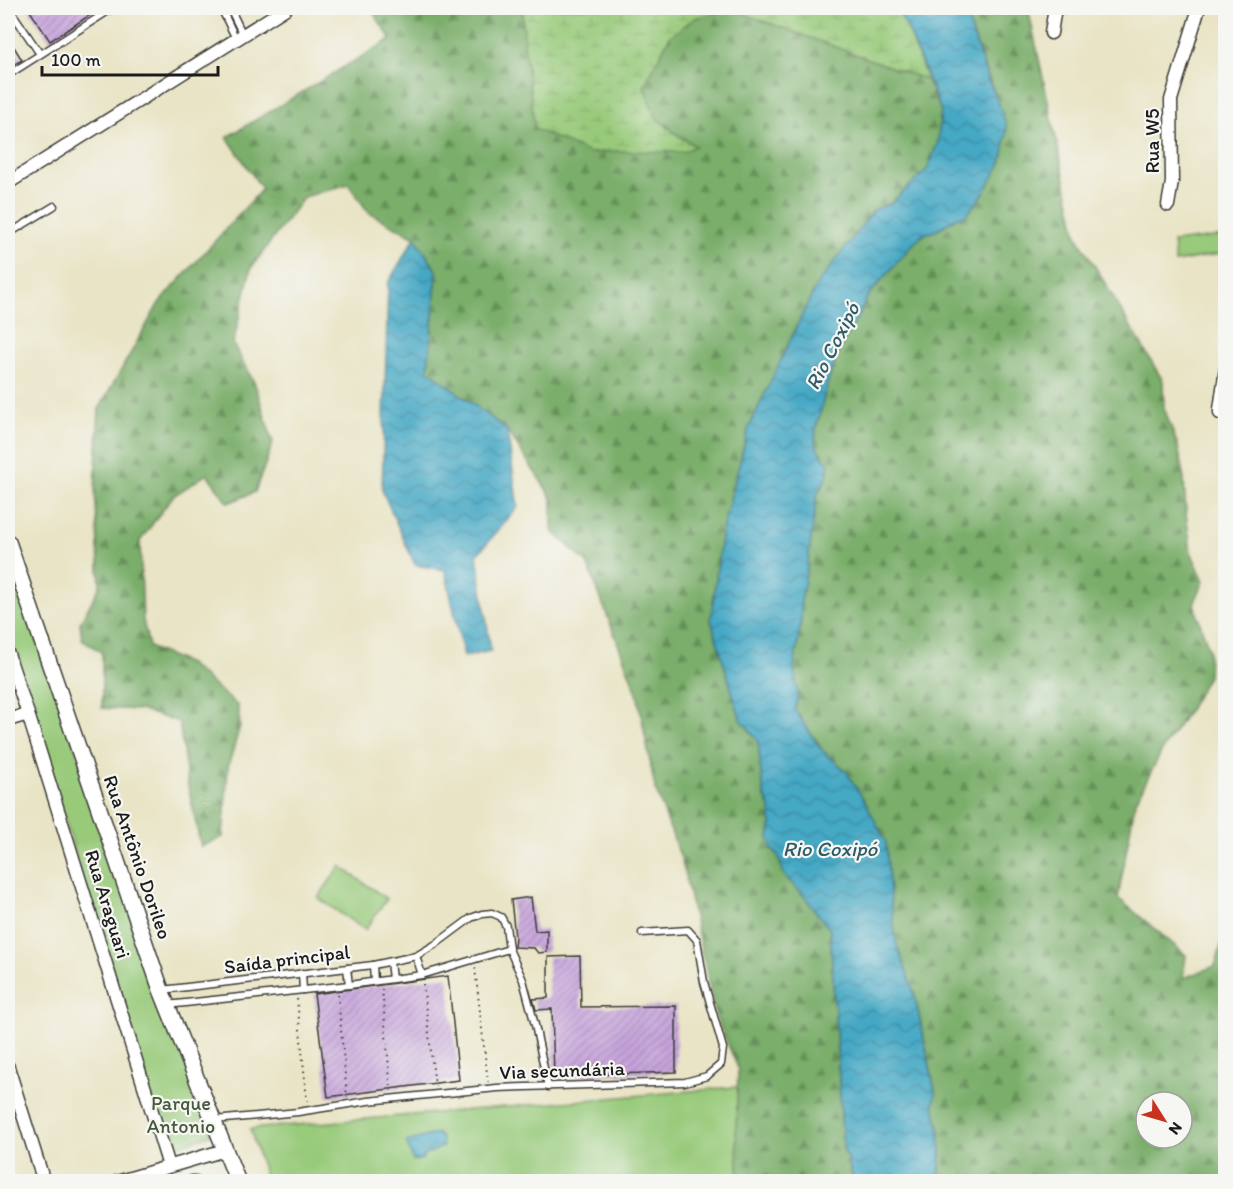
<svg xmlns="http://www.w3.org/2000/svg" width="1233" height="1189" font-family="Itim,sans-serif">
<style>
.green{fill:#98ca7a;stroke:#5a734b;stroke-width:1.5}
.forest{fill:url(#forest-firs);stroke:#4b6543;stroke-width:1.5;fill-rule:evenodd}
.wetland{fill:url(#wetland-marsh);stroke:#5a734b;stroke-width:1.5}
.water{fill:url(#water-waves);stroke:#306270;stroke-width:1.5}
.building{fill:url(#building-hatch)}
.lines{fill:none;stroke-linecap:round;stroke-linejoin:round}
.service-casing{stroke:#3b3a35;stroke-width:9}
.minor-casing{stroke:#3b3a35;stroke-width:15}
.tertiary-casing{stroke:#3b3a35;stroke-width:18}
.path{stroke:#3b3a35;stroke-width:2;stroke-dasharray:1.5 4.5;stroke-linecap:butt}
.service{stroke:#fff;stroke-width:6}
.minor{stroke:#fff;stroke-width:12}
.tertiary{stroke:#fff;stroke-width:15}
.labels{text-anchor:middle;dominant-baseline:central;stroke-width:4.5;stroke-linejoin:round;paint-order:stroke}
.street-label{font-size:20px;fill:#1c1c1c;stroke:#f6f6f2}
.park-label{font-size:20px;fill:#47593d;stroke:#f6f6f2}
.water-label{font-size:21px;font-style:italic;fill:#2e5b68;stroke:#f6f6f2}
</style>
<defs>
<pattern id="forest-firs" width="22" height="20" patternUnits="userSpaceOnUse" patternTransform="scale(1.5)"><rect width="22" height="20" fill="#7aae6a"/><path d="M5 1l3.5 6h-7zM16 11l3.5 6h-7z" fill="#638d56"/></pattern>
<pattern id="wetland-marsh" width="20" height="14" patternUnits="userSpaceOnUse" patternTransform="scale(1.5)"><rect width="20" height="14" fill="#98ca7a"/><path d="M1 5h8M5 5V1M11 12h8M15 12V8" fill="none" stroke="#82ad69"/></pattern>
<pattern id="water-waves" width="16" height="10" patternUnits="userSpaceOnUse" patternTransform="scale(1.5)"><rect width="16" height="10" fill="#45a8c5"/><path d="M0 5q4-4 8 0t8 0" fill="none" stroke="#39889f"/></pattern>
<pattern id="building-hatch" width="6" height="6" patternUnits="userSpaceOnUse" patternTransform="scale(1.5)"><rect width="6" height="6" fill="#c7a4dc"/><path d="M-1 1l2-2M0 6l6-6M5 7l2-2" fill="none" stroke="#a185b2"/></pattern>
</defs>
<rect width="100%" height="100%" fill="#f6f6f2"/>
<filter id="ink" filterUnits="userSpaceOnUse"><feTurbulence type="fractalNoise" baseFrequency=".0167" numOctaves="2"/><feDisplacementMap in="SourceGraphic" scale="12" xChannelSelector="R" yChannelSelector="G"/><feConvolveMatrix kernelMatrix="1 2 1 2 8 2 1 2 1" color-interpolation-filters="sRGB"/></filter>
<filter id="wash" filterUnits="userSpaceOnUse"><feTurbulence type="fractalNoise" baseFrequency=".008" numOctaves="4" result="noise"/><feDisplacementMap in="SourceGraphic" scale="24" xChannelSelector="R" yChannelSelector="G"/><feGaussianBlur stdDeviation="1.35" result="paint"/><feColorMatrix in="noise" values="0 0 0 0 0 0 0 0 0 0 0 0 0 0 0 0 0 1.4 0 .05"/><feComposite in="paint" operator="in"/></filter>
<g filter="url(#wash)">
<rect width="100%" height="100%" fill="#e9e4c5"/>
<g class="green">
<polygon points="1225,236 1225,253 1175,262 1173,242"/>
<polygon points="8,558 212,1134 168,1150 8,637"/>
<polygon points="340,866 387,899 365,930 318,898"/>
<polygon points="839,1078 773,1181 267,1182 250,1129"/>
</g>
<g class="forest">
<polygon points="370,8 523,8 524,43 590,153 615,151 695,146 676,134 655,117 644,86 670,36 695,18 731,9 927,80 941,111 938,142 927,170 890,204 874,210 749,427 722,530 711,620 740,718 758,741 761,773 764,794 770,808 771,815 771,828 769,838 778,855 785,875 804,896 830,930 843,1147 854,1181 739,1181 736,1129 738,1068 716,1017 682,861 655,788 637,693 587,563 552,531 552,498 507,430 428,370 437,272 415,237 369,213 348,184 304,197 251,268 233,344 255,384 273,443 255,492 228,503 207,474 173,496 140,541 143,620 149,647 189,664 238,706 240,726 228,767 223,837 201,847 188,786 179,722 140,710 102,708 102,653 82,639 80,623 100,586 95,489 99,409 159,303 262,189 227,137 391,39"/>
<path d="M964,8H1028L1077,236L1163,381L1164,408L1178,446L1184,479L1186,513L1191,552L1204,581L1194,604L1209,650L1208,676L1190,708L1164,747L1135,803L1118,898L1186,955L1183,978L1215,966L1225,933V1181H939L941,1157L940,1133L934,1106L935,1090L914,993L896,942L891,904L846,771L821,749L795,710L798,696L794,668L801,622V601L807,569L817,494L827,477L823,455L818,450L815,441L816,428L830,375L841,346L860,313L868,296L912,245L924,234L935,231L956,218L966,215L974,204L995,94L984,66ZM1146,1102H1182V1138H1146Z"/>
</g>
<polygon class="wetland" points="523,8 896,8 908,29 927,80 731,9 695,18 670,36 644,86 655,117 676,134 695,146 683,152 615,151 590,153 535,129 524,43"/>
<g class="water">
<polygon points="896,8 964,8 988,80 995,94 1004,118 1007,128 1002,161 984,193 966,215 956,218 935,231 924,234 912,245 868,296 860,313 841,346 830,375 816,428 815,441 818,450 829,464 827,477 817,494 807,569 801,601 801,622 794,668 798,696 795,710 821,749 846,771 865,801 886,842 891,904 896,942 914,993 935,1090 934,1106 940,1133 941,1157 939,1182 854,1181 843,1147 830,930 804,896 784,875 778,855 772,850 769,838 771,828 771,815 770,808 764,794 761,773 758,741 740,718 711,620 722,530 749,427 816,286 874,210 890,204 927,170 938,142 941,111 908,29"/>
<polygon points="415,237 437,272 428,370 507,430 518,507 477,555 491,651 464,657 445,570 415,565 382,490 388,283"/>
<polygon points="437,1133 442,1139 443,1147 424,1155 423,1159 413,1161 406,1142"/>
</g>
<g id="blocks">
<g class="building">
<polygon points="28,8 101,8 50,41"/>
<polygon points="8,37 22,60 13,65 11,62 8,64"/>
<polygon points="531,897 535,931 547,930 547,952 538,953 534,948 514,947 515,937 511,900"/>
<polygon points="580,956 581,1007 676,1006 676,1072 554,1076 552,1009 536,1010 533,999 548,998 548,957"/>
<polygon points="448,976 459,1080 328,1097 314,994"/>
</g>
</g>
</g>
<g filter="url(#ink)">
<use href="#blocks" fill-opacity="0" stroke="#3b3a35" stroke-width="1.5"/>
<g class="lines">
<g class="service-casing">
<g id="service">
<polyline points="9,8 40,54"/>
<polyline points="221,8 236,39"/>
<polyline points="230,8 243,35"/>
<polyline points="8,75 113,8"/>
<polyline points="8,234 54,206"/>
<polyline points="416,956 422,975"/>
<polyline points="390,962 392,979"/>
<polyline points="373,965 374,981"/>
<polyline points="347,968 349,985"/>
<polyline points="302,973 303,990"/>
<polyline points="162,990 373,965 416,956 436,944 471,918 482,914 492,913 501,917 506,926 509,949 523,980 535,1025 548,1087"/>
<polyline points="167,1005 349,985 422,975 509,949"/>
<polyline points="215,1120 298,1112 368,1101 497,1088 685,1082 707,1076 721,1064 723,1048 704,982 697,940 688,930 642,933"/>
</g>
</g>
<g class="minor-casing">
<g id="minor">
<polyline points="1051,33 1055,8"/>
<polyline points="8,183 286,8"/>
<polyline points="1168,205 1172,182 1171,100 1199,8"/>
<polyline points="1226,368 1220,409 1220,413 1226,416"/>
<polyline points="8,654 28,714 169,1166"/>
<polyline points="8,720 28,714"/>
<polyline points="8,1067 44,1182"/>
<polyline points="117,1182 225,1150"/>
<polyline points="192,1182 196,1182"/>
</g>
</g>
<g class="tertiary-casing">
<polyline id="tertiary" points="8,542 161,990 238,1182"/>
</g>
<g class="path">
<polyline points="475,968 488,1082"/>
<polyline points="423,984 435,1086"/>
<polyline points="382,989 391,1091"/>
<polyline points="338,995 347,1097"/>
<polyline points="297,999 307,1101"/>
</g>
<use href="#service" class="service"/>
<use href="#minor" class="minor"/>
<use href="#tertiary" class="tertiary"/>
</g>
</g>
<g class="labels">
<g class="street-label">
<text transform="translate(1152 141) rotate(-90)">Rua W5</text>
<text transform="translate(138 857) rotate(71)">Rua Antônio Dorileo</text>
<text transform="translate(108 904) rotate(73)">Rua Araguari</text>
<text transform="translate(287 959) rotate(-7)">Saída principal</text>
<text transform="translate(562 1070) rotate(-2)">Via secundária</text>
</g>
<g class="park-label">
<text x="181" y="1103">Parque<tspan x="181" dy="23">Antonio</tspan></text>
</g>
<g class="water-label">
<text transform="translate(832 346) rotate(-63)">Rio Coxipó</text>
<text x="830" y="848">Rio Coxipó</text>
</g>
</g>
<rect width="1233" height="1189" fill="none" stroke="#f6f6f2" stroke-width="30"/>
<g transform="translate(1164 1120) rotate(127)"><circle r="28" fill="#f6f6f2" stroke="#9f9f9c" stroke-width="1.5"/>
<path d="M0-4.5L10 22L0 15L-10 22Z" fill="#c8321e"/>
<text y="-9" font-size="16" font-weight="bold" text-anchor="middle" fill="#1c1c1c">N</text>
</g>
<path d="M42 66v9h176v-9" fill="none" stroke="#1c1c1c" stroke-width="3"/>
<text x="51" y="66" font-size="18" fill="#1c1c1c" stroke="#f6f6f2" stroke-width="4.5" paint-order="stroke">100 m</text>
</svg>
